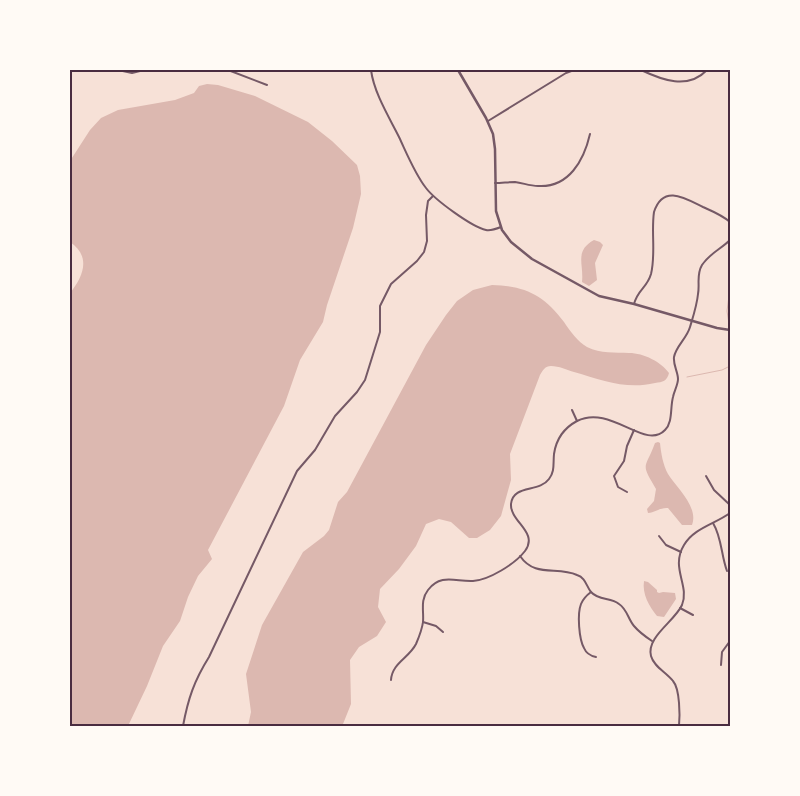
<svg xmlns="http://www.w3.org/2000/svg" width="800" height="796" font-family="'PT Serif',serif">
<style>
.water{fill:#dcb8b0}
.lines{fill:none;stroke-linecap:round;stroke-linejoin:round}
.stream{stroke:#dcb8b0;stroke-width:1}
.minor{stroke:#755966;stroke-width:2}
.tertiary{stroke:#755966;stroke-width:2.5}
.neatline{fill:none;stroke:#4a2c40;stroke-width:2}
</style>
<rect width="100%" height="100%" fill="#f7e1d7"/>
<g class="water">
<path d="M207,84L218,85L255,96L308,122L332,141L357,165L360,176L361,194L353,228L327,305L323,322L300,360L284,406L208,550L212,559L198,576L188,597L180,621L163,646L147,686L128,726H70V293C84,276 91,256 70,242V161L90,130L101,118L118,110L175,100L194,93L199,86Z"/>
<path d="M594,240L600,242L603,245L595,263L597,280L589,286L582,282C584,264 574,251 594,240Z"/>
<path d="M492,285C525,286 544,295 564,322C570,331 578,342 587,347C601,354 615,352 629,353C644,353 661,362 669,373C667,381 663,382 655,383C626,390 602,380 574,372C567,370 559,366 551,366C545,366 543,370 540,375L510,454L511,480L501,516L490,530L477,538H469L451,522L439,519L426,524L416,546L399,569L380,589L378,607L386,622L377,636L359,647L350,660L351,704L343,724L341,726H248L251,712L246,674L262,625L303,552L324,536L329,530L338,502L347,492L426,345L446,315L457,301L473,290Z"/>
<path d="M658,442L660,443C661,453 663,465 668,474C676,487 699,507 692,525H682L668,508C660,507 655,513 648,513L647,509L654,501L656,489C640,462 645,470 655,443Z"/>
<path d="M644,581L648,582L657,590V592L659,593L663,592L675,593L676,599L664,617L657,616C649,606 642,594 644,581Z"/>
</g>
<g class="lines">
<g class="stream">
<polyline points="729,324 727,311 730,288"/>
<polyline points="687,377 722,370 730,366"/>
</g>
<g class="minor">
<polyline points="118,70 132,73 144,70"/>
<polyline points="228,70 267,85"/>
<path d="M371,70C374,93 389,117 399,137C407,154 415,174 426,188C435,200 472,227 486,230C491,231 496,229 501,227"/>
<path d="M641,70C662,80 688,90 707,70"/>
<polyline points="488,121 566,73 574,70"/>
<path d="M495,183C502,183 508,182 515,182C523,183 530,186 538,186C569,188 584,160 590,134"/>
<path d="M634,304C638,289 647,288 651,274C656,254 651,232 654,212C663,184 685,198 703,207C712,211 722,215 730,222"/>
<polyline points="572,410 577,421"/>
<polyline points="706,476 714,490 730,505"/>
<polyline points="627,492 618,487 614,476 624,461 627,446 634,430"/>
<path d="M713,523C722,538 721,555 727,571"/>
<polyline points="659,536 666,545 681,552"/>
<path d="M520,556C535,578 557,566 577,575C586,578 586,586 591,592C599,601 611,597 619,604C627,609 628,619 634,626C639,632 646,637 652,641"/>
<path d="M591,592C587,595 583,599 581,604C577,614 579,639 584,648C586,653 591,656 596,657"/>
<polyline points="680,608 693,615"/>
<polyline points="423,622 436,626 443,632"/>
<polyline points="721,665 722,652 730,641"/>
<path d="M391,680C392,663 409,658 416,644C419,637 422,630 423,622C424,611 420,600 428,590C441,573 456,582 473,581C489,580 515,564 525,551C539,532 510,522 511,504C513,484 539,493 549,479C555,471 553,464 554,454C556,440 564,428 577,421C611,404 645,451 665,430C673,422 670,408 673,397C674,391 678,385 678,379C678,372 673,365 674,357C676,346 687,338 690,327C693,317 697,305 698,294C700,284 696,275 702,265C710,253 721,249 730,240"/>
<path d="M183,726C188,699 194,681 209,657L297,471L315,450L335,416L357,392L365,380L380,332V306L391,284L417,261L424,252L427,241L426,215L428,201L433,196"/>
<path d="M679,726C680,716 680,689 673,681C666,672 654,667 651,656C646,637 675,621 682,605C690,585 670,568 684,545C694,528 715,524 730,513"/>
</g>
<polyline class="tertiary" points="458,70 486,118 493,134 495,149 496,211 502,230 511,242 532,259 599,296 634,304 717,328 730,330"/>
</g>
<rect width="800" height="796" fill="none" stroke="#fffaf5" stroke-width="142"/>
<rect x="71" y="71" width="658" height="654" class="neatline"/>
</svg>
